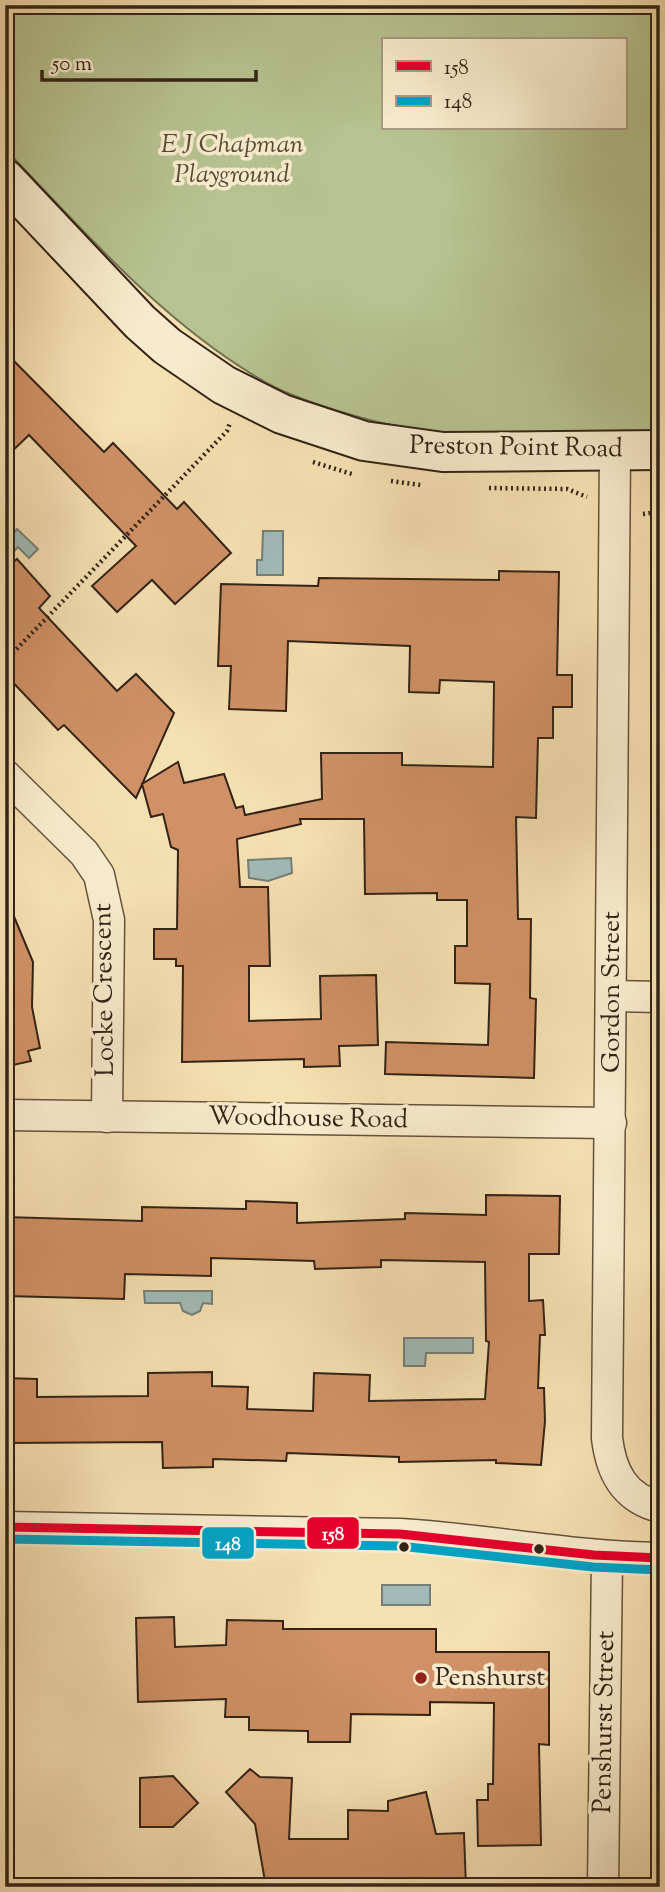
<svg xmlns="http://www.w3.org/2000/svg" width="665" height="1892" font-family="'Sorts Mill Goudy',serif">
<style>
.green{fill:#b6c390;stroke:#747353;stroke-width:2;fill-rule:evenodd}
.water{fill:#a1bab7;stroke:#757e77;stroke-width:2}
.building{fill:#cf9165;stroke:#332316;stroke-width:2}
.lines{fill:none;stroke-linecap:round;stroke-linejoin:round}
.service-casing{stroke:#64523d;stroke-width:18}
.minor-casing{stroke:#64523d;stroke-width:33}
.secondary-casing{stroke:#332316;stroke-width:42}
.path{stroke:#332316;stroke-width:4.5;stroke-dasharray:2 3.5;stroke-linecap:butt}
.service{stroke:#f8ebcd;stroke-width:14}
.minor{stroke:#f8ebcd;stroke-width:30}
.secondary{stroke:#f8ebcd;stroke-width:38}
.bus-1-casing{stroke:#f8ebcd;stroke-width:14}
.bus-2-casing{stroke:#f8ebcd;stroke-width:14}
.bus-1{stroke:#e4002b;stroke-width:9}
.bus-2{stroke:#03a2c5;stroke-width:9}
.bus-dot{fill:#332316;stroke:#f8ebcd;stroke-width:2.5}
.poi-dot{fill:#8f2418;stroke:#f8ebcd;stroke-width:2.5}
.labels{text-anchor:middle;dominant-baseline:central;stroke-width:7;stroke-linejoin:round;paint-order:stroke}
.park-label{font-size:26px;font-style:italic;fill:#544b34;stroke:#f8ebcd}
.street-label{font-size:26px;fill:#332316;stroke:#f8ebcd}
.poi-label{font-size:26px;fill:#332316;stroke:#f8ebcd;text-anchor:start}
.line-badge{stroke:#f8ebcd;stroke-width:2.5}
.badge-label{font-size:19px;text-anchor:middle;font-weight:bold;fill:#fff}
</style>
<rect width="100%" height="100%" fill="#f5e0b2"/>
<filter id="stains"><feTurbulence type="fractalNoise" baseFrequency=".00286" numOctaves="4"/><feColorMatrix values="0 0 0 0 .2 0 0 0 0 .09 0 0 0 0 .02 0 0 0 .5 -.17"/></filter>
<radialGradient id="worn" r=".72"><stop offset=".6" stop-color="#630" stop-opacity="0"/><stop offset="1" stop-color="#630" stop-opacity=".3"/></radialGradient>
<path class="green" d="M5,5H648L660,12V433C581,434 500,439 421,430C379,425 296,401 260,379C161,321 84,231 5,149ZM383,40H625V128H383Z"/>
<g class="water">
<polygon points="17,529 38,549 29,558 18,547 7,559 5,542"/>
<polygon points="263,531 283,531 283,575 257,575 257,560 262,560"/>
<polygon points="291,858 292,873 268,881 249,878 248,860"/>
<polygon points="144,1291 212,1291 212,1304 203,1303 200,1311 192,1315 183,1311 180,1303 145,1303"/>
<polygon points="404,1338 473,1338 473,1353 426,1353 425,1366 404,1366"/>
<rect x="382" y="1585" width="48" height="20"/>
</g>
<g class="building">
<polygon points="5,352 104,452 113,443 177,509 184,502 231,553 175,604 152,580 117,612 92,586 136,546 29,435 5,458"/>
<polygon points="17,559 50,596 39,608 117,691 136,674 174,713 136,798 64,725 58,730 5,674 5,569"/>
<polygon points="499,571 559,572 557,675 572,675 572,707 553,707 553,738 538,738 536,818 516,817 518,919 531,919 530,998 536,999 534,1078 385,1074 386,1042 488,1045 490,984 455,983 455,946 467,946 467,900 437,900 437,893 365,894 364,819 300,819 301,824 237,839 240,887 268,887 270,966 249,966 249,1021 321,1019 320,976 376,975 378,1045 339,1046 340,1066 304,1067 304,1059 182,1062 183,966 176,966 176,959 154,959 154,929 177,929 178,850 171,847 163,814 151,817 142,784 178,762 184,783 224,774 236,808 243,806 245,815 322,799 321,753 402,753 402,765 493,767 494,682 440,680 439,693 409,692 410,646 288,641 286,711 229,709 231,666 218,666 221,584 318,586 319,578 499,580"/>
<polygon points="5,895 33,962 32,1007 40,1048 28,1051 31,1061 13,1065 5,1057"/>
<polygon points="486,1195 560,1196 559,1254 529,1254 529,1301 543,1300 545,1335 540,1335 538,1388 544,1388 545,1421 541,1465 496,1463 496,1460 399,1462 399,1457 287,1453 286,1461 213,1459 213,1467 163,1468 162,1442 5,1443 5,1378 37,1379 37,1397 148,1396 148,1373 212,1372 212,1386 248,1387 247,1409 313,1411 314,1373 370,1375 369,1401 485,1399 489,1342 486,1341 485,1262 381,1260 381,1267 315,1269 314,1261 211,1258 211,1276 125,1274 124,1299 5,1296 5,1217 142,1221 142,1207 246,1209 246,1201 297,1203 297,1223 405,1219 405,1213 486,1215"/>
<polygon points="174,1617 175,1647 226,1645 227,1620 283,1621 283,1629 436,1629 436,1652 549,1652 549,1745 539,1744 541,1845 478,1846 477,1800 488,1800 488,1784 493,1784 494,1703 430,1702 430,1715 351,1714 350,1742 308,1742 308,1731 249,1730 249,1717 225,1717 226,1699 138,1702 136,1618"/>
<polygon points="250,1769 260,1777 292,1778 289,1839 348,1839 348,1810 388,1811 388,1801 426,1792 436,1834 464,1833 466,1887 266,1887 255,1824 226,1792"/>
<polygon points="173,1776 198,1803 173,1827 140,1827 140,1778"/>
</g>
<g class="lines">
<g class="service-casing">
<polyline id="service" points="5,1825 6,1824"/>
</g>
<g class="minor-casing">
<g id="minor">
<path d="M615,451L607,1438C611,1472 624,1498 660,1507"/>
<polyline points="5,775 84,853 99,875 109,920 107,1117"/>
<polyline points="612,996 660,997"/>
<polyline points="5,1115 611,1123"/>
<path d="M5,1527L400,1534C487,1539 572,1557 660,1558"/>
<polyline points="603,1887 607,1558"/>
</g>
</g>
<g class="secondary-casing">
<polyline id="secondary" points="5,179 140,322 167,346 224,385 282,414 364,441 443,452 660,450"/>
</g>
<g class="path">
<polyline points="313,462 355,475"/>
<polyline points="391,481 421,485"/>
<polyline points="489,488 567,489 587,497"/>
<polyline points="643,514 660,512"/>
<polyline points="5,661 227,431 230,423"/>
</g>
<use href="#service" class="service"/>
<use href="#minor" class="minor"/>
<use href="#secondary" class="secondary"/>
<g class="bus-1-casing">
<polyline id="bus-1" points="5,1527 400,1534 594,1555 660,1558"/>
</g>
<g class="bus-2-casing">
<polyline id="bus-2" points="5,1539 399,1546 593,1567 660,1570"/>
</g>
<use href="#bus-1" class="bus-1"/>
<use href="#bus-2" class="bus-2"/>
</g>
<g class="bus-dot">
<circle cx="404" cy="1547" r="6"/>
<circle cx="539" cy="1549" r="6"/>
</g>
<circle class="poi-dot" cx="421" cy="1678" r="7"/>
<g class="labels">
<g class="park-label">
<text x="232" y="145">E J Chapman<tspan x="232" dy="30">Playground</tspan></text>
</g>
<g class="street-label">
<text transform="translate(516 448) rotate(1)">Preston Point Road</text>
<text transform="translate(105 990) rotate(-91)">Locke Crescent</text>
<text transform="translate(612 992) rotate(-90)">Gordon Street</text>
<text transform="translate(308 1119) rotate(1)">Woodhouse Road</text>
<text transform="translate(605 1722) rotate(-89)">Penshurst Street</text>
</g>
<g class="poi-label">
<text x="435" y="1678">Penshurst</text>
</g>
</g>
<g class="line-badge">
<rect x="306" y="1516" width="54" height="34" rx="7" fill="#e4002b"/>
<rect x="201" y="1526" width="54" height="34" rx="7" fill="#03a2c5"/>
</g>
<g class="badge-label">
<text x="333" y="1540">158</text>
<text x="228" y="1550">148</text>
</g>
<rect width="665" height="1892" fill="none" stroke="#f5e0b2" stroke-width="28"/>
<rect x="7" y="7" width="651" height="1878" fill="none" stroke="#332316" stroke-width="3.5"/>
<rect x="14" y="14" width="637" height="1864" fill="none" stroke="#332316" stroke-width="2"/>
<rect x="382" y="38" width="245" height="91" fill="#f8ebcd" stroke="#a99b84" stroke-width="2"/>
<rect x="396" y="61" width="35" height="10" fill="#e4002b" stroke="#a99b84" stroke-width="2"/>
<text x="444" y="74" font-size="21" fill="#332316">158</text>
<rect x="396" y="96" width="35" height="10" fill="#03a2c5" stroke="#a99b84" stroke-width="2"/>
<text x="444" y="108" font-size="21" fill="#332316">148</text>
<path d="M42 70v10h214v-10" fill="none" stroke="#332316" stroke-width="3.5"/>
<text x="52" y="70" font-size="21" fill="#332316" stroke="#f8ebcd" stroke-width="5" paint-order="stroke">50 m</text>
<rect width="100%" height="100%" filter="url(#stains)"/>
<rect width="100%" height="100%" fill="url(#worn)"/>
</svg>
